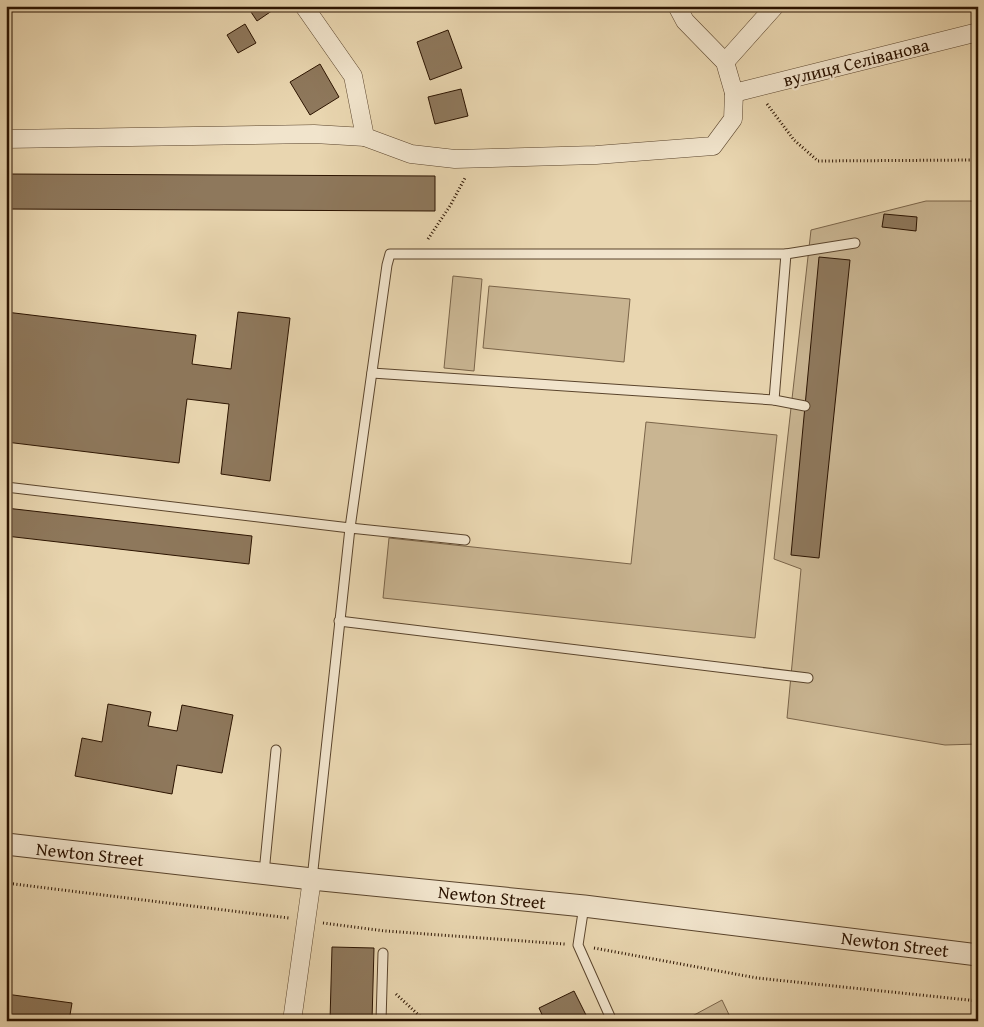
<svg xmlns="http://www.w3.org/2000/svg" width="984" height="1027" font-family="'Gentium Book Plus',serif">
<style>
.green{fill:#c9b592;stroke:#7a6449}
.building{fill:#8e785c;stroke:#2b1300}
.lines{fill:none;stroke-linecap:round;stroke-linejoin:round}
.service-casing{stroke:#5a442c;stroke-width:11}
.minor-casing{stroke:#5a442c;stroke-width:19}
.tertiary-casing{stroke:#5a442c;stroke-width:23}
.path{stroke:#2b1300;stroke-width:3;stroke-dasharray:1 2.5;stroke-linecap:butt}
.service{stroke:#f1e4cc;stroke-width:9}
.minor{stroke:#f1e4cc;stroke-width:18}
.tertiary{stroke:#f1e4cc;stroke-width:21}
.labels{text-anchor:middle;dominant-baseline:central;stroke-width:4.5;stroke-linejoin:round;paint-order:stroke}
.street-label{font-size:18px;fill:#2b1300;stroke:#f1e4cc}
</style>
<rect width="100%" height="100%" fill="#e9d6b0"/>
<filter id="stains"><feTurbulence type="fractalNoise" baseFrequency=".004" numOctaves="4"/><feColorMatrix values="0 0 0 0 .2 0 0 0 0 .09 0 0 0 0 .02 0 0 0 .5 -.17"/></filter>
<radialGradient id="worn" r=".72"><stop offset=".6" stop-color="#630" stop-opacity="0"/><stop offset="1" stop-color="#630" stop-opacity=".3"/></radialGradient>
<g class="green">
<polygon points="926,201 978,201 978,744 945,745 787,718 801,569 774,559 811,230"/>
<polygon points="453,276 482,279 474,371 444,368"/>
<polygon points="489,286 630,299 624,362 483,348"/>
<polygon points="646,422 777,435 755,638 383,598 389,538 631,564"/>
<polygon points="722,1000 732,1021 683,1021"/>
</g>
<g class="building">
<polygon points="247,6 279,6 257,21"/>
<polygon points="245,24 256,43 238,53 227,35"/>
<polygon points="448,30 462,68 430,80 417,42"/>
<polygon points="320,64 339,97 310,115 290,82"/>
<polygon points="461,89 468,116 435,124 428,97"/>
<polygon points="6,174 435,176 435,211 6,209"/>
<polygon points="884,214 917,217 916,231 882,227"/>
<polygon points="819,257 850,260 819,558 791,555"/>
<polygon points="6,312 196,335 192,364 231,369 238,312 290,318 270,481 221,474 229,404 187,399 179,463 6,442"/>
<polygon points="6,508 252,536 249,564 6,536"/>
<polygon points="108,704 151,712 148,726 177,731 182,705 233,715 222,773 177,765 172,794 75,776 82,738 102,742"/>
<polygon points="332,947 374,948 372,1021 330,1021"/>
<polygon points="574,991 589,1021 545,1021 539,1008"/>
<polygon points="6,994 72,1003 69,1021 6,1021"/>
</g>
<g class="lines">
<g class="service-casing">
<g id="service">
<polyline points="372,373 774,400 805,406"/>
<polyline points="774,400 786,254"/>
<polyline points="6,487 350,528 387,265 390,254 786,254 855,243"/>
<polyline points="339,621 808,678"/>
<polyline points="264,873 276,750"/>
<polyline points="312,879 350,528 465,540"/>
<polyline points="584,906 578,945 612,1021"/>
<polyline points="381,1021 383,953"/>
</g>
</g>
<g class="minor-casing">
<g id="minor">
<polyline points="304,6 353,76 365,137"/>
<polyline points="725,62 775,6"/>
<polyline points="734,93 978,32"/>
<polyline points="6,139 314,134 365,137 411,154 455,159 596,155 713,146 733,119 734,93 725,62 685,21 677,6"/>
<polyline points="292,1021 312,879"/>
</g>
</g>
<g class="tertiary-casing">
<polyline id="tertiary" points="6,844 312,879 584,906 978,955"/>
</g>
<g class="path">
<polyline points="767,104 794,140 818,161 978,160"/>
<polyline points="428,239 450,206 465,178"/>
<polyline points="6,883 289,918"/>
<polyline points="323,923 385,931 565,944"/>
<polyline points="594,948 757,978 978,1001"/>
<polyline points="396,994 425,1021"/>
</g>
<use href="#service" class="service"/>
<use href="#minor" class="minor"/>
<use href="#tertiary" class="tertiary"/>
</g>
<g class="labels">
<g class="street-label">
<text transform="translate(856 62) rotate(-14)">вулиця Селіванова</text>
<text transform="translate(90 854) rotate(6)">Newton Street</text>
<text transform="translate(492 897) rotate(6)">Newton Street</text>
<text transform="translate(895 944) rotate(7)">Newton Street</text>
</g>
</g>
<rect width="984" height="1027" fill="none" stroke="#e9d6b0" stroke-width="25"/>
<rect x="8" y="8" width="969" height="1012" fill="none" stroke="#2b1300" stroke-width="2.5"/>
<rect x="12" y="12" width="959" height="1002" fill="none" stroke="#2b1300"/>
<rect width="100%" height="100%" filter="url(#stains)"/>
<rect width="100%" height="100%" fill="url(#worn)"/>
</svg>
